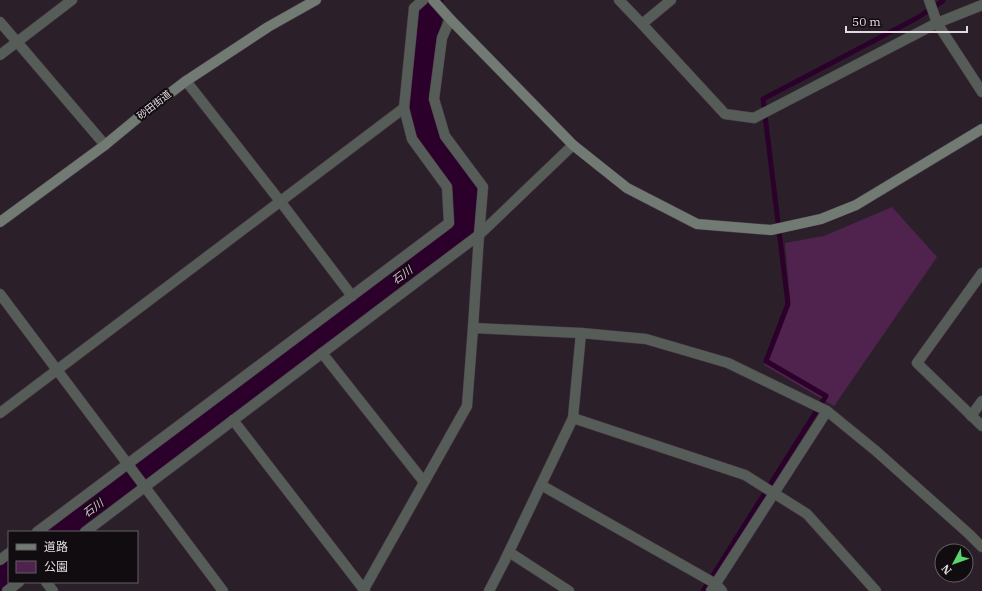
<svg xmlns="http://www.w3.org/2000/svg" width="982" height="591" font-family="'IBM Plex Serif','Noto Sans JP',serif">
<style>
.green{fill:#4f234d}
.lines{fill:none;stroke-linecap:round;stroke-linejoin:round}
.stream{stroke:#2b002a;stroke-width:5}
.river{stroke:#2b002a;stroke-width:29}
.street-casing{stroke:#483e47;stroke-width:11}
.secondary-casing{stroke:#483e47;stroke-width:11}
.street{stroke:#565c57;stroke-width:10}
.secondary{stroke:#727b73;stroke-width:10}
.labels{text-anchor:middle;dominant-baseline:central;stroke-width:4;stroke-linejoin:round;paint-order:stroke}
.street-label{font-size:10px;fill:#e1dae0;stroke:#110c10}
.water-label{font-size:11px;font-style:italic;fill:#f7adf1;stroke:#110c10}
</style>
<rect width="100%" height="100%" fill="#2b202a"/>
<polygon class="green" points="892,207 937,257 834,406 764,365 790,300 785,243 824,236"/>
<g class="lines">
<polyline class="stream" points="703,591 826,396 766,361 788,304 763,99 917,18 943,1 942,0"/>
<g class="river">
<polyline points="148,467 459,232 469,212 461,184 427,136 420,98 429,0"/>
<polyline points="62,532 125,484"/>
<polyline points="0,579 9,572"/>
</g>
<g class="street-casing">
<g id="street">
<polyline points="619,0 642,24 671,0"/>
<polyline points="929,0 937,23 982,92"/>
<polyline points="0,22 105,145"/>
<polyline points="642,24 725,114 754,118 937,23 982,5"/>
<polyline points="0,55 72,0"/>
<polyline points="186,81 280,201 352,296"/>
<polyline points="982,273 917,363 982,426"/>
<polyline points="0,294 223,591"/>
<polyline points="473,328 581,333 646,339 728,363 827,411 876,451 969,534 982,547"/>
<polyline points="322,353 424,482"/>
<polyline points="0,413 404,108"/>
<polyline points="971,416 982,401"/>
<polyline points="573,418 745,475 807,514 876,591"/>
<polyline points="233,420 365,591"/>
<polyline points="541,485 716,584 722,591"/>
<polyline points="37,532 449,223 447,187 412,139 404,108 414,8 423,0"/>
<polyline points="85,532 423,277 479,235 573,145"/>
<polyline points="509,552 569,591"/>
<polyline points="0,560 9,553"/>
<polyline points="46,582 53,591"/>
<polyline points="7,591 19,582"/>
<polyline points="363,591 467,406 473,328 479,235 483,187 445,136 434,99 442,38 450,19"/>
<polyline points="489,591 504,562 573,418 581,333"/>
<polyline points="711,591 827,411"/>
</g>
</g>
<g class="secondary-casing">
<g id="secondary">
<polyline points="433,0 450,19 573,145 627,188 697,224 771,230 821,219 856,205 982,129"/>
<polyline points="0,222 105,145 145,112 186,81 268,27 316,0"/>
</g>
</g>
<use href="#street" class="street"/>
<use href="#secondary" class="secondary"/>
</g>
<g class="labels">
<g class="street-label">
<text transform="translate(154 105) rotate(-38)">砂田街道</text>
</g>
<g class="water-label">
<text transform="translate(402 275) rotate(-37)">石川</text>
<text transform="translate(93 508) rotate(-37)">石川</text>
</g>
</g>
<rect x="8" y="531" width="130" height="52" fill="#110c10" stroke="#645e63"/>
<rect x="16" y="544" width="20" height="6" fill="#727b73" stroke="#645e63"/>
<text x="44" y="551" font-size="12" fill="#e1dae0">道路</text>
<rect x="16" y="561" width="20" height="12" fill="#4f234d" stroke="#645e63"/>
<text x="44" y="571" font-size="12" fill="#e1dae0">公園</text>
<g transform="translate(954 563) rotate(229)"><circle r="19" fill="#110c10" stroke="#645e63"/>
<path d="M0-3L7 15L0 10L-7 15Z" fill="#59d56f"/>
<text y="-6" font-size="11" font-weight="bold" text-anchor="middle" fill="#e1dae0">N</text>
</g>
<path d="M846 26v6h121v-6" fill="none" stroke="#e1dae0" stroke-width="2"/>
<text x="852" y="26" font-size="12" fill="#e1dae0" stroke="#110c10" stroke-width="3" paint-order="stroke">50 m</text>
</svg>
